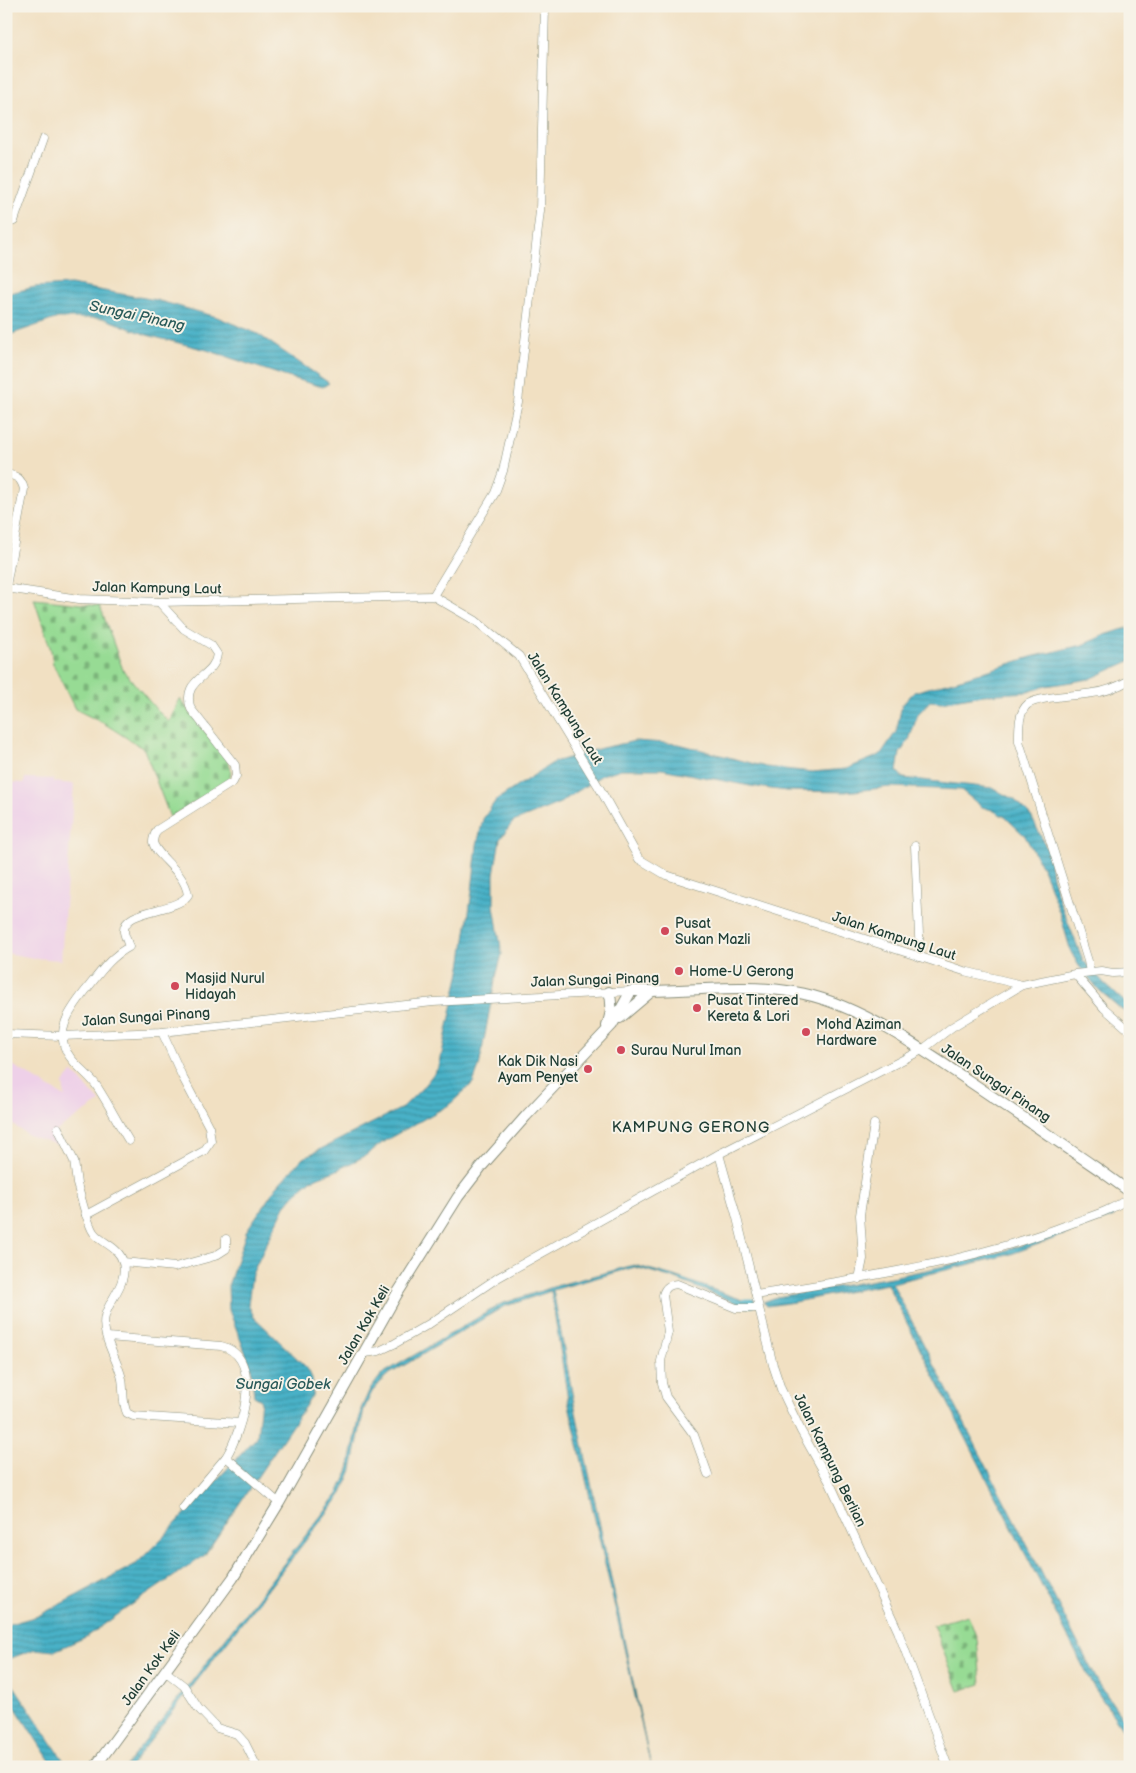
<svg xmlns="http://www.w3.org/2000/svg" width="1136" height="1773" font-family="'Balsamiq Sans',sans-serif">
<style>
.built{fill:#eed0e8}
.cemetery{fill:url(#cemetery-stones);stroke:#5b8c64}
.water{fill:url(#water-rules);stroke:#34777e}
.lines{fill:none;stroke-linecap:round;stroke-linejoin:round}
.canal{stroke:#48b1c7;stroke-width:9}
.minor-casing{stroke:#888e7b;stroke-width:9}
.tertiary-casing{stroke:#888e7b;stroke-width:12}
.minor{stroke:#fff;stroke-width:8}
.tertiary{stroke:#fff;stroke-width:10}
.poi-dot{fill:#d1495b;stroke:#f7f3e8;stroke-width:2}
.labels{text-anchor:middle;dominant-baseline:central;stroke-width:4;stroke-linejoin:round;paint-order:stroke}
.street-label{font-size:14px;fill:#1f3d34;stroke:#f7f3e8}
.poi-label{font-size:14px;fill:#1f3d34;stroke:#f7f3e8;text-anchor:start}
.water-label{font-size:15px;font-style:italic;fill:#295a59;stroke:#f7f3e8}
.neighbourhood-label{font-size:15px;letter-spacing:1px;fill:#1f3d34;stroke:#f7f3e8}
</style>
<defs>
<pattern id="cemetery-stones" width="16" height="16" patternUnits="userSpaceOnUse" patternTransform="scale(1.25)"><rect width="16" height="16" fill="#97db94"/><path d="M2 7V4a2 2 0 0 1 4 0v3zM10 15v-3a2 2 0 0 1 4 0v3z" fill="#7bb37a"/></pattern>
<pattern id="water-rules" width="6" height="5" patternUnits="userSpaceOnUse" patternTransform="scale(1.25)"><rect width="6" height="5" fill="#48b1c7"/><path d="M0 2.5h6" fill="none" stroke="#3b91a2"/></pattern>
</defs>
<rect width="100%" height="100%" fill="#f7f3e8"/>
<filter id="ink" filterUnits="userSpaceOnUse"><feTurbulence type="fractalNoise" baseFrequency=".02" numOctaves="2"/><feDisplacementMap in="SourceGraphic" scale="10" xChannelSelector="R" yChannelSelector="G"/><feConvolveMatrix kernelMatrix="1 2 1 2 8 2 1 2 1" color-interpolation-filters="sRGB"/></filter>
<filter id="wash" filterUnits="userSpaceOnUse"><feTurbulence type="fractalNoise" baseFrequency=".0096" numOctaves="4" result="noise"/><feDisplacementMap in="SourceGraphic" scale="20" xChannelSelector="R" yChannelSelector="G"/><feGaussianBlur stdDeviation="1.12" result="paint"/><feColorMatrix in="noise" values="0 0 0 0 0 0 0 0 0 0 0 0 0 0 0 0 0 1.4 0 .05"/><feComposite in="paint" operator="in"/></filter>
<g filter="url(#wash)">
<rect width="100%" height="100%" fill="#f1e0c2"/>
<g class="built">
<polygon points="25,778 53,779 53,782 74,784 61,960 34,958 6,953 6,782 24,783"/>
<polygon points="6,1061 65,1097 63,1084 73,1072 100,1102 56,1131 58,1145 28,1135 6,1120"/>
</g>
<g class="cemetery">
<path d="M34,599L100,606L123,670L155,708L169,722L180,699L228,761C232,770 232,775 226,783L170,817L144,749L105,724L75,709L53,664L51,650Z"/>
<polygon points="968,1615 977,1639 981,1684 959,1691 933,1625"/>
</g>
<g class="water">
<polygon points="70,285 156,300 217,317 258,334 329,383 323,387 284,376 207,350 147,335 103,318 58,318 6,336 6,294 35,287"/>
<path d="M1130,627V661L1090,679L1046,686L1028,692L983,695L941,702L930,701L918,714L909,740L900,753L897,771L903,778L992,788L1015,800L1031,816L1049,853L1052,877L1061,905L1083,960L1105,984L1130,1007V1017L1099,990L1079,966L1071,952L1061,917L1044,871L1025,836L1005,817L992,810L982,807L961,790L890,787L845,792L786,791L750,786L662,769H621L602,775L560,803L513,822L500,839L494,874V906L502,954L495,981L479,1067L473,1083L449,1105L386,1140L365,1156L335,1171L311,1180L295,1194L285,1206L252,1274L248,1304L254,1317L306,1367C313,1377 314,1384 312,1396L204,1556L127,1608L88,1636L54,1651L35,1649L6,1660V1625L38,1616L136,1564L166,1534L257,1437L261,1400L254,1396L251,1367L229,1310L228,1286L247,1230L277,1186L303,1158L402,1108L422,1088L439,1067L461,967L472,891L477,845L483,819L496,800L554,762L602,748L635,741L679,744L766,767L812,772L846,769L880,755L896,732L902,705L914,692L964,678L1031,657L1082,645L1105,635Z"/>
<path d="M1111,1212L1114,1217L1008,1255L892,1283L1098,1682L1130,1729V1740L1093,1686L887,1284L794,1302L767,1306L763,1302L777,1297C841,1286 904,1276 967,1261C1016,1249 1064,1230 1111,1212Z"/>
<polygon points="634,1265 674,1276 743,1300 746,1303 741,1305 673,1278 635,1267 553,1290 573,1398 651,1767 568,1400 551,1291 503,1307 386,1376 372,1392 364,1409 352,1470 341,1495 130,1767 125,1767 338,1494 349,1469 361,1409 369,1391 382,1374 501,1304 559,1285"/>
<polygon points="6,1674 68,1767 54,1767 6,1693"/>
</g>
<g class="lines">
<polyline class="canal" points="746,1303 752,1303"/>
</g>
</g>
<g filter="url(#ink)">
<g class="lines">
<g class="minor-casing">
<g id="minor">
<polyline points="6,224 14,221 16,215 43,139"/>
<path d="M6,474C17,476 21,478 24,489L6,586"/>
<polyline points="6,588 79,599 159,602 433,596 476,621 519,656 600,789 639,859 666,875 964,971 1022,985"/>
<polyline points="433,596 495,493 503,471 518,402 540,211 545,6"/>
<polyline points="915,846 920,957"/>
<path d="M1090,972L1088,961L1019,741C1019,730 1018,712 1028,704C1041,696 1077,696 1093,693C1106,692 1119,686 1130,680"/>
<polyline points="1075,974 1104,1008 1130,1031"/>
<path d="M162,1032L182,1076L209,1127L211,1141L204,1151L86,1215C89,1221 90,1228 94,1233C103,1244 119,1247 123,1262C128,1284 109,1299 105,1316C100,1335 118,1360 122,1379C124,1390 122,1403 127,1413L133,1416L240,1423"/>
<polyline points="6,1034 62,1036 162,1032 433,1002 631,991"/>
<polyline points="58,1128 74,1161 77,1184 86,1215"/>
<path d="M129,1141C118,1123 108,1103 96,1085C89,1075 77,1067 70,1057C52,1033 71,1009 86,990C99,974 110,957 129,947C128,943 125,937 124,932C122,908 176,913 188,895C185,871 155,856 153,842C153,837 155,834 157,830L233,782L236,776L235,765L191,709C180,678 215,678 217,654L211,645L184,629L159,602"/>
<polyline points="719,1154 737,1218 773,1365 781,1389 801,1431 829,1481 898,1631 948,1767"/>
<polyline points="123,1262 175,1267 215,1256 226,1249 226,1239"/>
<polyline points="859,1279 863,1259 860,1215 874,1124"/>
<path d="M756,1295C860,1278 968,1263 1067,1225C1088,1217 1112,1211 1130,1197"/>
<path d="M107,1337L221,1346C265,1357 242,1431 226,1457L279,1503"/>
<polyline points="365,1353 379,1351 394,1344 429,1324 499,1277 719,1154 922,1050 952,1027 1022,985 1075,974 1101,971 1113,973 1130,972"/>
<path d="M708,1474L694,1435L666,1397L662,1383L661,1361L668,1332L663,1295C665,1287 669,1285 677,1284L736,1308H758"/>
<polyline points="183,1508 226,1457"/>
<polyline points="165,1671 184,1686 198,1708 217,1728 237,1734 245,1743 257,1767"/>
</g>
</g>
<g class="tertiary-casing">
<g id="tertiary">
<polyline points="620,1018 652,991"/>
<path d="M607,1026C611,1014 613,1004 609,992"/>
<path d="M95,1767L233,1578L279,1503L397,1294L458,1197L481,1167L526,1116L612,1025L631,991C685,992 741,983 794,992C853,1001 917,1046 966,1079C1011,1109 1056,1140 1101,1171L1130,1192"/>
</g>
</g>
<use href="#minor" class="minor"/>
<use href="#tertiary" class="tertiary"/>
</g>
</g>
<g class="poi-dot">
<circle cx="665" cy="931" r="5"/>
<circle cx="679" cy="971" r="5"/>
<circle cx="175" cy="986" r="5"/>
<circle cx="697" cy="1008" r="5"/>
<circle cx="806" cy="1032" r="5"/>
<circle cx="621" cy="1050" r="5"/>
<circle cx="588" cy="1069" r="5"/>
</g>
<g class="labels">
<g class="street-label">
<text transform="translate(157 588) rotate(1)">Jalan Kampung Laut</text>
<text transform="translate(565 708) rotate(58)">Jalan Kampung Laut</text>
<text transform="translate(894 936) rotate(18)">Jalan Kampung Laut</text>
<text transform="translate(595 980) rotate(-2)">Jalan Sungai Pinang</text>
<text transform="translate(146 1017) rotate(-4)">Jalan Sungai Pinang</text>
<text transform="translate(996 1083) rotate(34)">Jalan Sungai Pinang</text>
<text transform="translate(364 1325) rotate(-60)">Jalan Kok Keli</text>
<text transform="translate(830 1460) rotate(64)">Jalan Kampung Berlian</text>
<text transform="translate(151 1668) rotate(-54)">Jalan Kok Keli</text>
</g>
<g class="poi-label">
<text x="675" y="923">Pusat<tspan x="675" dy="16">Sukan Mazli</tspan></text>
<text x="689" y="971">Home-U Gerong</text>
<text x="185" y="978">Masjid Nurul<tspan x="185" dy="16">Hidayah</tspan></text>
<text x="707" y="1000">Pusat Tintered<tspan x="707" dy="16">Kereta &amp; Lori</tspan></text>
<text x="816" y="1024">Mohd Aziman<tspan x="816" dy="16">Hardware</tspan></text>
<text x="631" y="1050">Surau Nurul Iman</text>
<text x="578" y="1061" text-anchor="end">Kak Dik Nasi<tspan x="578" dy="16">Ayam Penyet</tspan></text>
</g>
<g class="water-label">
<text transform="translate(137 316) rotate(12)">Sungai Pinang</text>
<text x="283" y="1384">Sungai Gobek</text>
</g>
<g class="neighbourhood-label">
<text x="691" y="1127">KAMPUNG GERONG</text>
</g>
</g>
<rect width="1136" height="1773" fill="none" stroke="#f7f3e8" stroke-width="25"/>
</svg>
